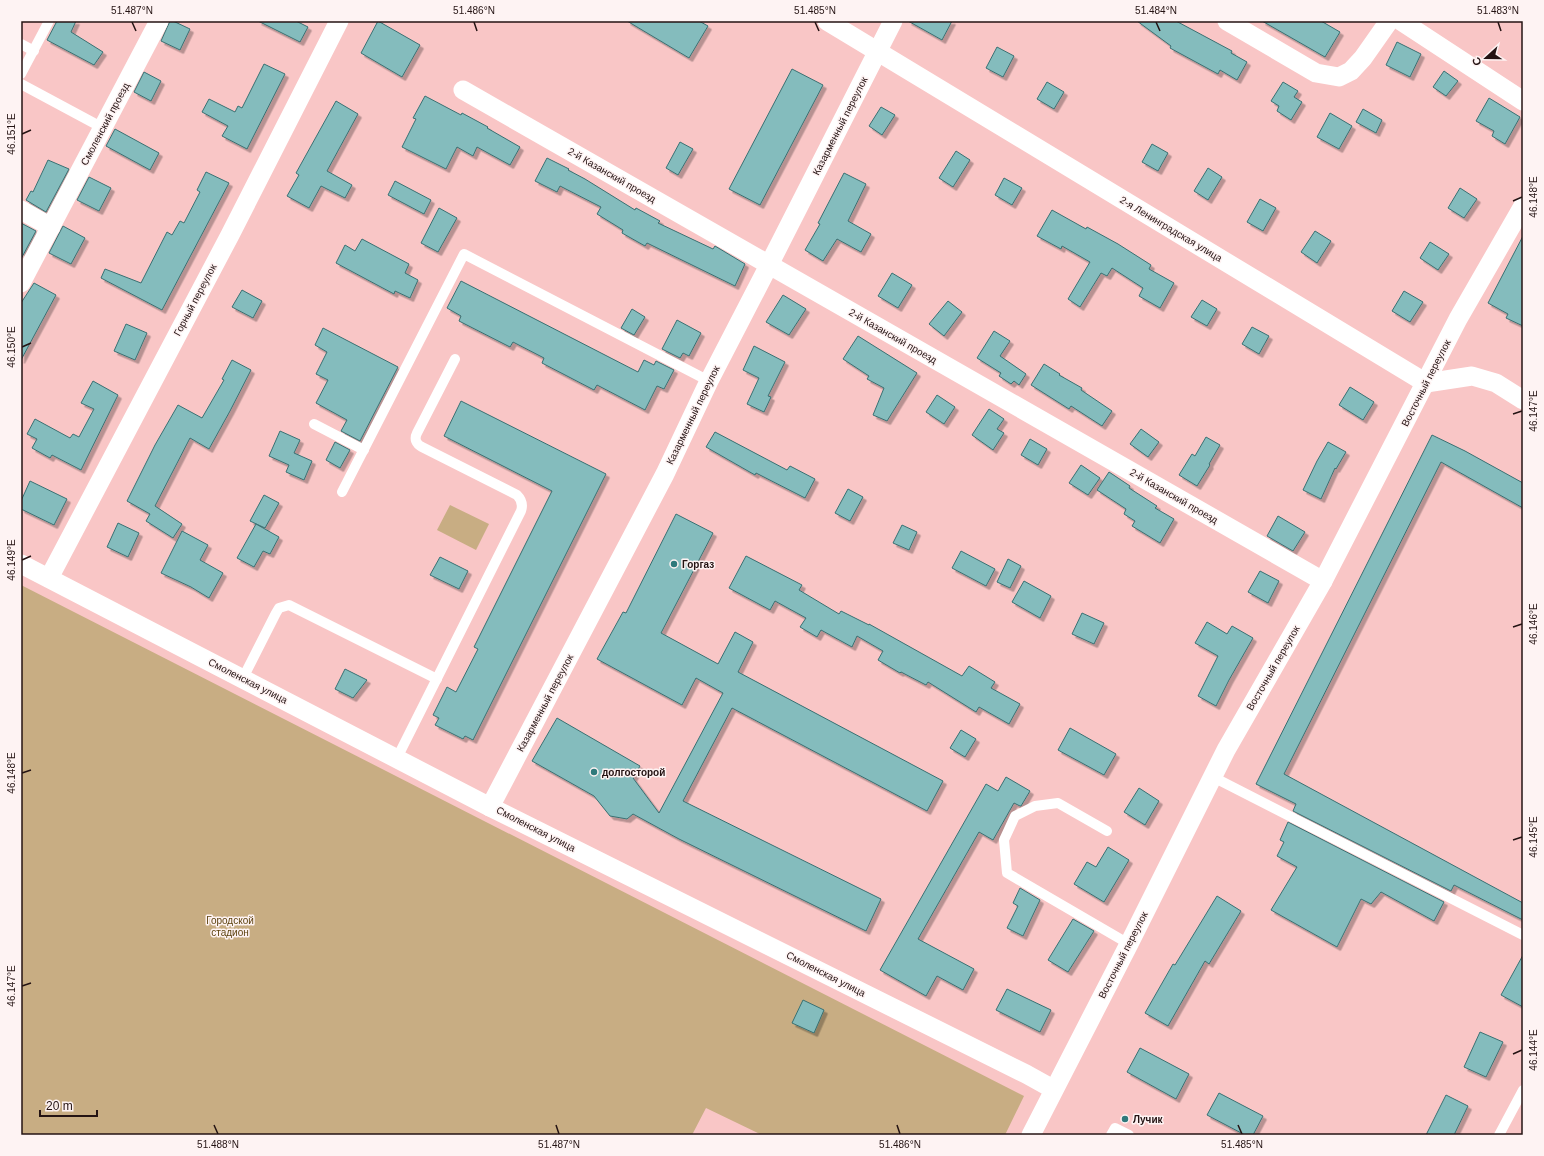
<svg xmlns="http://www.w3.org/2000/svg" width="1544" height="1156" font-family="Helvetica,sans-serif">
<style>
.green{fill:#c8ad83}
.building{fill:#84bcbd;stroke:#397072;filter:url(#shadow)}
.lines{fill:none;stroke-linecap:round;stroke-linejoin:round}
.lane{stroke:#fff;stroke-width:10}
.street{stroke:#fff;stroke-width:19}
.ticks{fill:none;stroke:#241313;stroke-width:1.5}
.poi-dot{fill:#2f797b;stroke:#fef3f3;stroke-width:1.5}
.labels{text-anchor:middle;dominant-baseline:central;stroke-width:3;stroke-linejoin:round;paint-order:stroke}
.street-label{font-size:10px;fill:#241313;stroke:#fef3f3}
.poi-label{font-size:10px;font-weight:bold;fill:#241313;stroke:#fef3f3;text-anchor:start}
.park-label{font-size:10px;fill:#5e4310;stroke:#fef3f3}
.neatline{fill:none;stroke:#241313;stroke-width:1.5}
.ticks-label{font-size:10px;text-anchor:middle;fill:#241313}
</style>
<defs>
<filter id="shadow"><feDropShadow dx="3.5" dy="3.5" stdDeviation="0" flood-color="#0004"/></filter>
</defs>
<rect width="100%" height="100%" fill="#f9c6c6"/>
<g class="green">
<polygon points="450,505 489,524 476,550 437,530"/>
<polygon points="21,585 1024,1096 1005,1135 762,1135 706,1108 692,1135 21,1135"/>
</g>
<g class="building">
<polygon points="57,21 76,21 71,32 103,52 94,65 47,40"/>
<polygon points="170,21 173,21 190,29 180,50 161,41"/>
<polygon points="258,21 296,21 308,27 300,42"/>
<polygon points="378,21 420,45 402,77 361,53"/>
<polygon points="627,21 699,21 708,26 689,58"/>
<polygon points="908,21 952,21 942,40"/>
<polygon points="1137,21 1176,21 1232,51 1231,53 1247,62 1237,80 1220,70 1218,74 1170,48 1171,46"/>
<polygon points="1262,21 1321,21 1340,32 1325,57"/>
<polygon points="1397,42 1421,54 1410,77 1386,65"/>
<polygon points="997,47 1014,56 1003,77 986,68"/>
<polygon points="264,64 285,74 247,149 222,136 228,126 202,112 209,99 235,112 238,106 242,108"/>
<polygon points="792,69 823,85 760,205 729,189"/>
<polygon points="1444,71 1458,81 1446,96 1433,87"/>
<polygon points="144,72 161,81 151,101 134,92"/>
<polygon points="1047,82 1064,92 1054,109 1037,99"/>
<polygon points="1283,82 1298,91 1294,97 1302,102 1291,120 1277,111 1279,106 1271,101"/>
<polygon points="425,96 461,115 462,113 488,127 487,128 520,147 510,165 477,147 473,156 457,147 446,169 402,147 416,119 413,118"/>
<polygon points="1489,98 1520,117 1505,144 1492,136 1494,131 1476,121"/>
<polygon points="336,101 358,114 327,171 352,185 345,198 321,186 309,208 287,196 299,175 296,173"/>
<polygon points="881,107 895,115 882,135 869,126"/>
<polygon points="1363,109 1382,120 1376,133 1356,122"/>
<polygon points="1330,113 1352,126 1339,149 1317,137"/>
<polygon points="115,129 159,153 150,170 106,146"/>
<polygon points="680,142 693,149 678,175 666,168"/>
<polygon points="1152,144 1168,153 1158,171 1142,162"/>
<polygon points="956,151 970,160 953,187 939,178"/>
<polygon points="547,158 569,169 568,170 585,179 635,210 636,208 660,221 658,223 713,249 715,246 745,264 735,286 647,243 645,246 622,233 623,230 597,214 601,207 560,186 557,192 535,181"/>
<polygon points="48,160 69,169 46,212 26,200 31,191 33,192"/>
<polygon points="1208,168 1222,177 1208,200 1194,191"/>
<polygon points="206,172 229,183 162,310 101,278 105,269 141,283 167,232 172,235 180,221 184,223 200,192 197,190"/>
<polygon points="844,173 866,184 848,221 871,234 861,252 837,239 823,261 805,250 820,224 818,223"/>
<polygon points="89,177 111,188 99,211 77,200"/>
<polygon points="1004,178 1022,188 1012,205 995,195"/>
<polygon points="395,181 431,200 424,214 388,195"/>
<polygon points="1460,188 1477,199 1464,218 1448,208"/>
<polygon points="1260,199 1276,208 1263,231 1247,222"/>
<polygon points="439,208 457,218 438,252 421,243"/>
<polygon points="1052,210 1086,229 1087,227 1118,244 1151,265 1149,269 1174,283 1160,308 1139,296 1143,288 1112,268 1107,276 1101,273 1080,307 1068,299 1090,262 1062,246 1061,249 1037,236"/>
<polygon points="21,223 36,231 21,259"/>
<polygon points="63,226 85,238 71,264 49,253"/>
<polygon points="1315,231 1331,241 1317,263 1301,252"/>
<polygon points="1523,236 1523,326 1506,318 1508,314 1488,303"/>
<polygon points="362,239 409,264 405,273 418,280 410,298 395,291 394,294 336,263 345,245 355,251"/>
<polygon points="1430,242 1449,254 1438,270 1420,258"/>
<polygon points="892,273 912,285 898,308 878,296"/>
<polygon points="461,281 638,372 644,360 654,365 656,361 674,370 664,389 657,386 645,410 597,385 594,390 542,363 544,358 513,342 510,347 459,321 461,316 447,308"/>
<polygon points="34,283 56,295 21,360 21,303"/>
<polygon points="242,290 262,301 253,318 232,307"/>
<polygon points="1404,291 1423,302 1410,322 1392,311"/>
<polygon points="783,295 806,309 789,335 766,322"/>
<polygon points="1202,300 1217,309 1207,326 1191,317"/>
<polygon points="948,301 962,312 944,336 929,324"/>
<polygon points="632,309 645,317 634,335 621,328"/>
<polygon points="677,320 701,333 689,356 683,353 680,358 662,349"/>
<polygon points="126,324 147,333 135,360 114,351"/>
<polygon points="1252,327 1269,336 1259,354 1242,344"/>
<polygon points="323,328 398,367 360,441 341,431 347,420 316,403 328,380 316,374 327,352 315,345"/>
<polygon points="994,331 1010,341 1000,356 1026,374 1019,385 1014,381 1011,384 999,376 1001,373 977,358"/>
<polygon points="858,336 917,373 887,421 873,415 884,388 867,379 869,376 843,359"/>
<polygon points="754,346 785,362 768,396 771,397 764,412 747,404 759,378 743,370"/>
<polygon points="232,360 251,370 230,411 209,449 190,438 155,506 182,524 173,538 146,521 150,514 127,501 155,445 178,405 202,418 224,380 222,379"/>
<polygon points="1044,364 1060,374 1059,375 1082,388 1081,390 1112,411 1102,426 1071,406 1069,409 1031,385"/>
<polygon points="93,381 118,395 81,470 52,455 50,458 32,448 37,439 27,434 35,419 70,438 73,434 79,437 94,409 81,403"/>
<polygon points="1350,387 1374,402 1363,420 1339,405"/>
<polygon points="937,395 955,407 944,424 926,412"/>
<polygon points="461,401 606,474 473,740 465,736 463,739 435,725 439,718 433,715 447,687 456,692 478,649 474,647 552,491 444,436"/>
<polygon points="989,409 1004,419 997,429 1004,433 993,450 972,435"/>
<polygon points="1141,429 1159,442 1148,457 1130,444"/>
<polygon points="280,431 300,440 294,453 312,461 304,480 286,472 289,465 269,456"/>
<polygon points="715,432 787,470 790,466 815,479 805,498 756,473 755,475 706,447"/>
<polygon points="1432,435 1465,451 1523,483 1523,508 1441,462 1284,774 1523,903 1523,920 1454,885 1451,891 1293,811 1296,804 1256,784"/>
<polygon points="1206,437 1220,445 1209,464 1210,465 1197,486 1179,475 1192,454 1195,456"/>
<polygon points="1030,439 1047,449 1038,465 1021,455"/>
<polygon points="335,442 350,450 340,468 326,460"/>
<polygon points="1328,442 1346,452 1336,469 1335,468 1321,499 1303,490 1317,461"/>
<polygon points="1081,465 1100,478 1088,495 1069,483"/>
<polygon points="1109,472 1130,486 1129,488 1157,506 1155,508 1174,519 1160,543 1132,526 1135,521 1124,514 1126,509 1097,490"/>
<polygon points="30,481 67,499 54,525 21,509 21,501"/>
<polygon points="848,489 863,497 850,521 835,513"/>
<polygon points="264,495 279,503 265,528 250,521"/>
<polygon points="676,514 713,533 661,633 718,664 735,632 753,642 738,672 943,781 927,811 732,708 683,801 881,899 866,931 679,839 633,814 627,819 610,816 594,796 532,761 557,718 640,766 633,778 659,813 723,693 696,678 682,705 597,659 623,612 626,613"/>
<polygon points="1278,516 1305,532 1293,551 1267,536"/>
<polygon points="118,523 139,533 128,557 107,547"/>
<polygon points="256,524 279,537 270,554 263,551 254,567 237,558"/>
<polygon points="902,525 917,532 909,550 893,543"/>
<polygon points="182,531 208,545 200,560 223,573 209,598 191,587 161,573"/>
<polygon points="961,551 995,569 986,586 952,568"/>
<polygon points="746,556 802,585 799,590 839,614 841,611 869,625 869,624 962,676 969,666 995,682 991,688 1020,704 1009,724 979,707 976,712 928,682 926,685 901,672 900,673 878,660 883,651 857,636 852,647 821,630 817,637 800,627 806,618 775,601 770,610 729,588"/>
<polygon points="440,557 468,571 459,589 430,575"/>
<polygon points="1008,559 1021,566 1010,588 997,582"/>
<polygon points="1260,571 1279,581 1268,603 1248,592"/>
<polygon points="1024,581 1051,596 1040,618 1012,602"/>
<polygon points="1082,613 1104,623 1094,644 1072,634"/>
<polygon points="1207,622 1227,634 1232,626 1253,638 1229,680 1216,706 1198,696 1218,656 1195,643"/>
<polygon points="345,669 367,680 353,698 335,689"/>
<polygon points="1070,728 1116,754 1104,775 1058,750"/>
<polygon points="961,730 976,739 965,757 950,748"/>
<polygon points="1006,777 1030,791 1021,806 1020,806 1014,803 993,840 979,832 918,939 974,969 963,990 937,976 926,996 880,970 986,784 998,791"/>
<polygon points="1139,788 1159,801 1145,825 1124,812"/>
<polygon points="1288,822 1444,902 1434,921 1381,892 1371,904 1361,899 1337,947 1271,910 1297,867 1277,856 1284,842 1280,840"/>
<polygon points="1108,847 1129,860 1104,902 1074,884 1087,862 1096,867"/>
<polygon points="1020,888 1040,900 1023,936 1007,928 1018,906 1013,903"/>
<polygon points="1217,896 1241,911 1209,964 1205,961 1168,1026 1145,1013 1173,964 1175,965"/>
<polygon points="1073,919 1094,931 1068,972 1048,960"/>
<polygon points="1523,955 1523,1007 1501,995"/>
<polygon points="1007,989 1051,1010 1040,1032 996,1010"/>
<polygon points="803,1000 824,1010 814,1033 792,1023"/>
<polygon points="1480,1032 1503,1042 1486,1077 1464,1067"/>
<polygon points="1140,1048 1189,1074 1176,1099 1127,1072"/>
<polygon points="1219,1093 1263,1116 1253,1135 1245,1135 1207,1115"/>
<polygon points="1446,1095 1468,1106 1454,1135 1426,1135"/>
</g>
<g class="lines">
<g class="lane">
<polyline points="21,44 34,51"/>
<polyline points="21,74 49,21"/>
<polyline points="21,84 103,128"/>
<polyline points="314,424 364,450"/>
<polyline points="342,492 464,254 709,381"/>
<polyline points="243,678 276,613 279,608 289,605 437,679"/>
<path d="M397,758L521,511C523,505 522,500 517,495L422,447C416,444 414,439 417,433L455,359"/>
<polyline points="1213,777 1523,935"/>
<polyline points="1107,831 1058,803 1035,806 1015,816 1004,840 1007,873 1129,944"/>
<polyline points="1111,1135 1115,1128 1129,1135"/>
<polyline points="1499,1135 1523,1090"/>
</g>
<g class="street">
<polyline points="827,21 1426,383 1472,376 1496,383 1523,400"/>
<polyline points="1227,21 1316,73 1339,77 1351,71 1363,58 1389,21"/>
<polyline points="1401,21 1523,101"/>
<polyline points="463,90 1323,581"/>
<polyline points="21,210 51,227"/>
<polyline points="21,283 159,21"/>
<polyline points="21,564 490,807 1026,1074 1053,1089"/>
<polyline points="49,578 230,235 339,21"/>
<polyline points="490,807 665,474 709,381 769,265 893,21"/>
<polyline points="1031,1135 1129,944 1226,750 1323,581 1458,319 1523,206"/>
</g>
</g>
<path class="ticks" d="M132,22L136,31M474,22L477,31M815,22L819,31M1156,22L1160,31M1498,22L1501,31M22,134L31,130M1513,201L1522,197M22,347L31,343M1513,414L1522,411M22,560L31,556M1513,627L1522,624M22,773L31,770M1513,840L1522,837M22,986L31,983M1513,1054L1522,1050M214,1125L218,1134M556,1125L559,1134M897,1125L900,1134M1238,1125L1242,1134"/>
<g class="poi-dot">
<circle cx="674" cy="564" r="4"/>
<circle cx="594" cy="772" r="4"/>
<circle cx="1125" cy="1119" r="4"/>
</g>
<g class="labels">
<g class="street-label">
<text transform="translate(105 124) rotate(-62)">Смоленский проезд</text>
<text transform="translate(840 126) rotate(-63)">Казарменный переулок</text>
<text transform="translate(612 175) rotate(30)">2-й Казанский проезд</text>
<text transform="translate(1171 229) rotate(31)">2-я Ленинградская улица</text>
<text transform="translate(195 300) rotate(-62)">Горный переулок</text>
<text transform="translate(893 336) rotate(30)">2-й Казанский проезд</text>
<text transform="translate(1426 383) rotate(-63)">Восточный переулок</text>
<text transform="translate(693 415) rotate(-64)">Казарменный переулок</text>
<text transform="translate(1174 496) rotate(30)">2-й Казанский проезд</text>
<text transform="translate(1273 668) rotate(-60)">Восточный переулок</text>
<text transform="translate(248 681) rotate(27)">Смоленская улица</text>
<text transform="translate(545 703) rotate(-62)">Казарменный переулок</text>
<text transform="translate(536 829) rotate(27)">Смоленская улица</text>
<text transform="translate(1123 955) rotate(-63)">Восточный переулок</text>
<text transform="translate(826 974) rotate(27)">Смоленская улица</text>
</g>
<g class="poi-label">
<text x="682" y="564">Горгаз</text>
<text x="602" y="772">долгосторой</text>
<text x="1133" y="1119">Лучик</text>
</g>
<g class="park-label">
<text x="230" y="920">Городской<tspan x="230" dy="12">стадион</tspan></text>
</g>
</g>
<rect width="1544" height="1156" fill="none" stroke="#fef3f3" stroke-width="44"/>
<g transform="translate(1486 58) rotate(249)" stroke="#fef3f3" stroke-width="3" paint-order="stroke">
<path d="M0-3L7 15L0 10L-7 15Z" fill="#241313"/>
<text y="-6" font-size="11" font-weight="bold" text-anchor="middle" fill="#241313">С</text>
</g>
<path d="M40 1110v6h57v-6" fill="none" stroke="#241313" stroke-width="2"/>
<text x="46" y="1110" font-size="12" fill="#241313" stroke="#fef3f3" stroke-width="3" paint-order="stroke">20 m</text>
<rect x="22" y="22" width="1500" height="1112" class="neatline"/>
<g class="ticks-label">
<text x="132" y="14">51.487°N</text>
<text x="474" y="14">51.486°N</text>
<text x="815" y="14">51.485°N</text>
<text x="1156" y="14">51.484°N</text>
<text x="1498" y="14">51.483°N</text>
<text transform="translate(11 134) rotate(-90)" y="4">46.151°E</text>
<text transform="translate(1533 197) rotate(-90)" y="4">46.148°E</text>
<text transform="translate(11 347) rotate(-90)" y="4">46.150°E</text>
<text transform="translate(1533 411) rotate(-90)" y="4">46.147°E</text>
<text transform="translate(11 560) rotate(-90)" y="4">46.149°E</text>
<text transform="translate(1533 624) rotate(-90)" y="4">46.146°E</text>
<text transform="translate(11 773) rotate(-90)" y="4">46.148°E</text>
<text transform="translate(1533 837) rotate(-90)" y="4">46.145°E</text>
<text transform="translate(11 986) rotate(-90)" y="4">46.147°E</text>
<text transform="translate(1533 1050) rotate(-90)" y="4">46.144°E</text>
<text x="218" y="1148">51.488°N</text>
<text x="559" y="1148">51.487°N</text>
<text x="900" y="1148">51.486°N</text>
<text x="1242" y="1148">51.485°N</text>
</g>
</svg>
